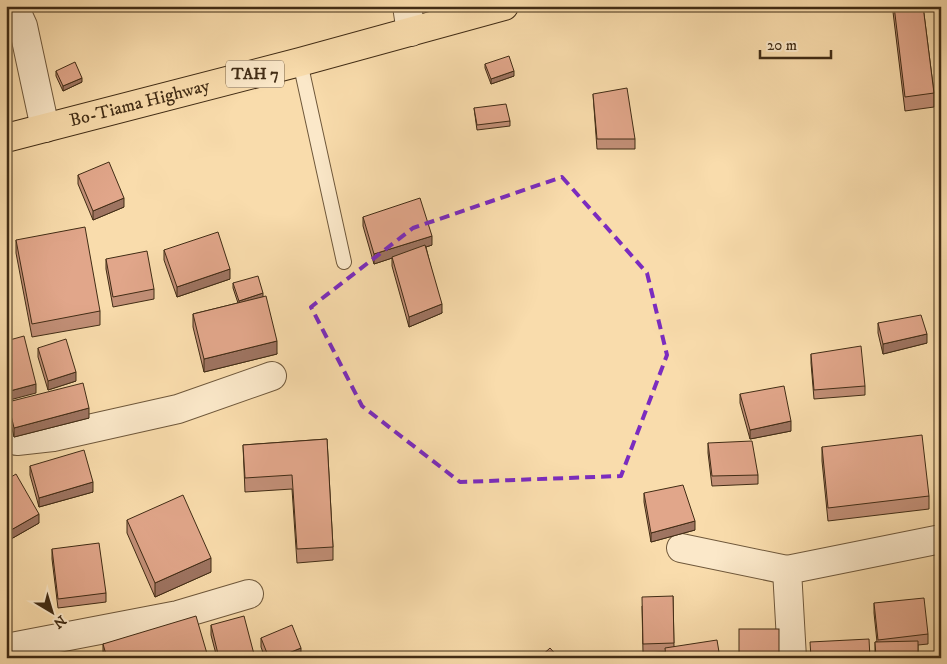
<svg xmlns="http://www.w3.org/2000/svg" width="947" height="664" font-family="'IM FELL DW Pica',serif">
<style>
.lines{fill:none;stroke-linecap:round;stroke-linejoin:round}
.service-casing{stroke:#6f583b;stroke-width:16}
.minor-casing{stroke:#6f583b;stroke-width:30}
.trunk-casing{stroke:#412c15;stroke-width:30}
.service{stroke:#fbe8c9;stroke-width:14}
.minor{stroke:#fbe8c9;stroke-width:28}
.trunk{stroke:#f9dcac;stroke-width:28}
.wall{fill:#c28f77;stroke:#412c15}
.shaded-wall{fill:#9e7461;stroke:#412c15}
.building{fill:#e1a68a;stroke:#412c15}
.marked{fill:none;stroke:#7b2cbf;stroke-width:4;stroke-dasharray:10 6;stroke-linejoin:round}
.labels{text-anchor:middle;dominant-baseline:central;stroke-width:4;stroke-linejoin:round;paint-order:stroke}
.shield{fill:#fbe8c9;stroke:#79644b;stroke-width:1}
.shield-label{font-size:16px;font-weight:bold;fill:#412c15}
.street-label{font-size:18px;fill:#412c15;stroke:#fbe8c9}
</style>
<rect width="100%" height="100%" fill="#f9dcac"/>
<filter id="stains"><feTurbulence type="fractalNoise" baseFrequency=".004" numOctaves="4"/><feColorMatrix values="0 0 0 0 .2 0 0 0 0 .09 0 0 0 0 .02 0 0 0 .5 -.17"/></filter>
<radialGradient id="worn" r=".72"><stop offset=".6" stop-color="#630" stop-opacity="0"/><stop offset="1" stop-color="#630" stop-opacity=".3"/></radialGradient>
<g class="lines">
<g class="service-casing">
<polyline id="service" points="300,62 344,262"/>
</g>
<g class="minor-casing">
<g id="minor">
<polyline points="14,6 23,26 45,128"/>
<polyline points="407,6 411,32"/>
<polyline points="6,435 17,441 53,437 178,409 272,376"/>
<polyline points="681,548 787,570"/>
<polyline points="6,648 178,615 249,594"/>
<polyline points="792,658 787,570 941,539"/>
</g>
</g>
<g class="trunk-casing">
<g id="trunk">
<path id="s1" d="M6,138L300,62L504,6"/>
</g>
</g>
<use href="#service" class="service"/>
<use href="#minor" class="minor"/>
<use href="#trunk" class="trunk"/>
</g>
<g class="wall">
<polygon points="893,6 923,6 934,93 934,107 905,111 893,12"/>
<polygon points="485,64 514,76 491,84 485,68"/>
<polygon points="56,71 82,82 63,91 56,76"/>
<polygon points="593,94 635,139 635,149 597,149"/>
<polygon points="474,108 510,121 510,126 477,130"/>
<polygon points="78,175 124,207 93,220 78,184"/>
<polygon points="363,217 432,245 426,247 442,313 409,327 392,266 392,258 374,264 363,226"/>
<polygon points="16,240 100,311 100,325 32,337 16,253"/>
<polygon points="164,250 230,279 177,297 164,260"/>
<polygon points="106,259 154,289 154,299 113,307 106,269"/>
<polygon points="233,283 263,296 277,354 204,372 193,327 193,314 238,303 233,288"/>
<polygon points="878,323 927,343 883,354 878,333"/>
<polygon points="38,348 76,381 48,390 38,357"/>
<polygon points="811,354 865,386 865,395 814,399 811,363"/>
<polygon points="740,394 791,431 750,439 740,403"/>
<polygon points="8,402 89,418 14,437 8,412"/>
<polygon points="327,439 333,547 333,560 297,563 292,489 245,492 243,445"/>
<polygon points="708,443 758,475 758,484 712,486 708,453"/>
<polygon points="822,447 929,496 929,509 828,521 822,461"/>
<polygon points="30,466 93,492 39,507 30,475"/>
<polygon points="6,480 39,523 11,539 6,530"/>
<polygon points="644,493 695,530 651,542 644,502"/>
<polygon points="127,520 211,572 155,597 127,533"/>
<polygon points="52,549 106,593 106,602 58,608 52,559"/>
<polygon points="673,596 674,647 720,658 665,658 665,652 643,653 642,606"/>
<polygon points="874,603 928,634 928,644 918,645 918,658 875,658 875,642 877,642 874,613"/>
<polygon points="211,625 255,658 217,658 211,635"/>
<polygon points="261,638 301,657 300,658 265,658 261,647"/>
<polygon points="103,644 208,658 104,658 103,654"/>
</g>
<g class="shaded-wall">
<polygon points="186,6 194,6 186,9"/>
<polygon points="514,71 514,76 491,84 491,79"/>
<polygon points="82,78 82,82 63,91 63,86"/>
<polygon points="124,198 124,207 93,220 93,211"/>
<polygon points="432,236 432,245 374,264 374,254"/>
<polygon points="230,269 230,279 177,297 177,287"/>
<polygon points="263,293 263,298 239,305 239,301"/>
<polygon points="442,304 442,313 409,327 409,317"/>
<polygon points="927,334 927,343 883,354 883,344"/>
<polygon points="277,341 277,354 204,372 204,359"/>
<polygon points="76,372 76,381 48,390 48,381"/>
<polygon points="36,384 36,393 6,401 6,392"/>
<polygon points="89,408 89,418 14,437 14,428"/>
<polygon points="791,421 791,431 750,439 750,430"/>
<polygon points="93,482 93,492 39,507 39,498"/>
<polygon points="39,514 39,523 11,539 11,530"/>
<polygon points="695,521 695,530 651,542 651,533"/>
<polygon points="211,558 211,572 155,597 155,583"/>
<polygon points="301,648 301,657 300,658 276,658"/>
</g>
<g class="building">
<polygon points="894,6 923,6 934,93 905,97"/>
<polygon points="509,56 514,71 491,79 485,64"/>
<polygon points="75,62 82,78 63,86 56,71"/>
<polygon points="627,88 635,139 597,139 593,94"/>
<polygon points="506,104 510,121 477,125 474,108"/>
<polygon points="109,162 124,198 93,211 78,175"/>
<polygon points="420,198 432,236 374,254 363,217"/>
<polygon points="85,227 100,311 32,324 16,240"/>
<polygon points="218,232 230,269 177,287 164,250"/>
<polygon points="425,245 442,304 409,317 392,257"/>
<polygon points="147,251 154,289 113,297 106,259"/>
<polygon points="258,276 263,293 239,301 233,283"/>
<polygon points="266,296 277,341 204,359 193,314"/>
<polygon points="921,315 927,334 883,344 878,323"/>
<polygon points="24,336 36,384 6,392 6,341"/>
<polygon points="66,339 76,372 48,381 38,348"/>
<polygon points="861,346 865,386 814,390 811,354"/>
<polygon points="83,383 89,408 14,428 8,402"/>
<polygon points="784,386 791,421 750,430 740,394"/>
<polygon points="922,435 929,496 828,508 822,447"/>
<polygon points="327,439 333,547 297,549 292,475 245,478 243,445"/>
<polygon points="752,441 758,475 712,476 708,443"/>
<polygon points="84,450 93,482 39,498 30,466"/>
<polygon points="16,474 39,514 11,530 6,521 6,480"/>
<polygon points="683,485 695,521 651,533 644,493"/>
<polygon points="183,495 211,558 155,583 127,520"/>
<polygon points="99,543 106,593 58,599 52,549"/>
<polygon points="673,596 674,643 643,644 642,597"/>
<polygon points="924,598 928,634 878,640 874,603"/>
<polygon points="196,616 208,657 205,658 107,658 103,644"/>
<polygon points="244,616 255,658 219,658 211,625"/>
<polygon points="292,625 301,648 276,658 269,658 261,638"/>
<rect x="739" y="629" width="40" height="29"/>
<polygon points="869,639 870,658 811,658 810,642"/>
<polygon points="717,640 720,658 666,658 665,648"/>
<polygon points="918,641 918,658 876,658 875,642"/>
<polygon points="550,648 559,658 539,658"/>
<polygon points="941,652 941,658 939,658 938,653"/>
<polygon points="80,653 80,658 45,658"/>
</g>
<path class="marked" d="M562,177L647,273L667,355L621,476L460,482L362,406L311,307L413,228Z"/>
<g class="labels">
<rect class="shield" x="226" y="60.5" width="58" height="27" rx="4"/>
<g class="shield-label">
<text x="255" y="74">TAH 7</text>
</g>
<g class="street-label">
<text stroke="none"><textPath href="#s1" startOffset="138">Bo-Tiama Highway</textPath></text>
</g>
</g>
<rect width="947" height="664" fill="none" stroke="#f9dcac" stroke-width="25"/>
<rect x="8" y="8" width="932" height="649" fill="none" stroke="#412c15" stroke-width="2.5"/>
<rect x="12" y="12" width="922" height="639" fill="none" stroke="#412c15"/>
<g transform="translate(52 612) rotate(142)" stroke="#fbe8c9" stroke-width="4" paint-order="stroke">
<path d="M0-4L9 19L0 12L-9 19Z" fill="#412c15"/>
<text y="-8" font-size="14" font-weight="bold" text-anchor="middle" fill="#412c15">N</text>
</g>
<path d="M760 50v8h71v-8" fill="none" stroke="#412c15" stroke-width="2.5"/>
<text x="767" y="50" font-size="15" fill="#412c15" stroke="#fbe8c9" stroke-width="4" paint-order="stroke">20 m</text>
<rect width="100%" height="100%" filter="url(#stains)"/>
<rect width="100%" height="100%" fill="url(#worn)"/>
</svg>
